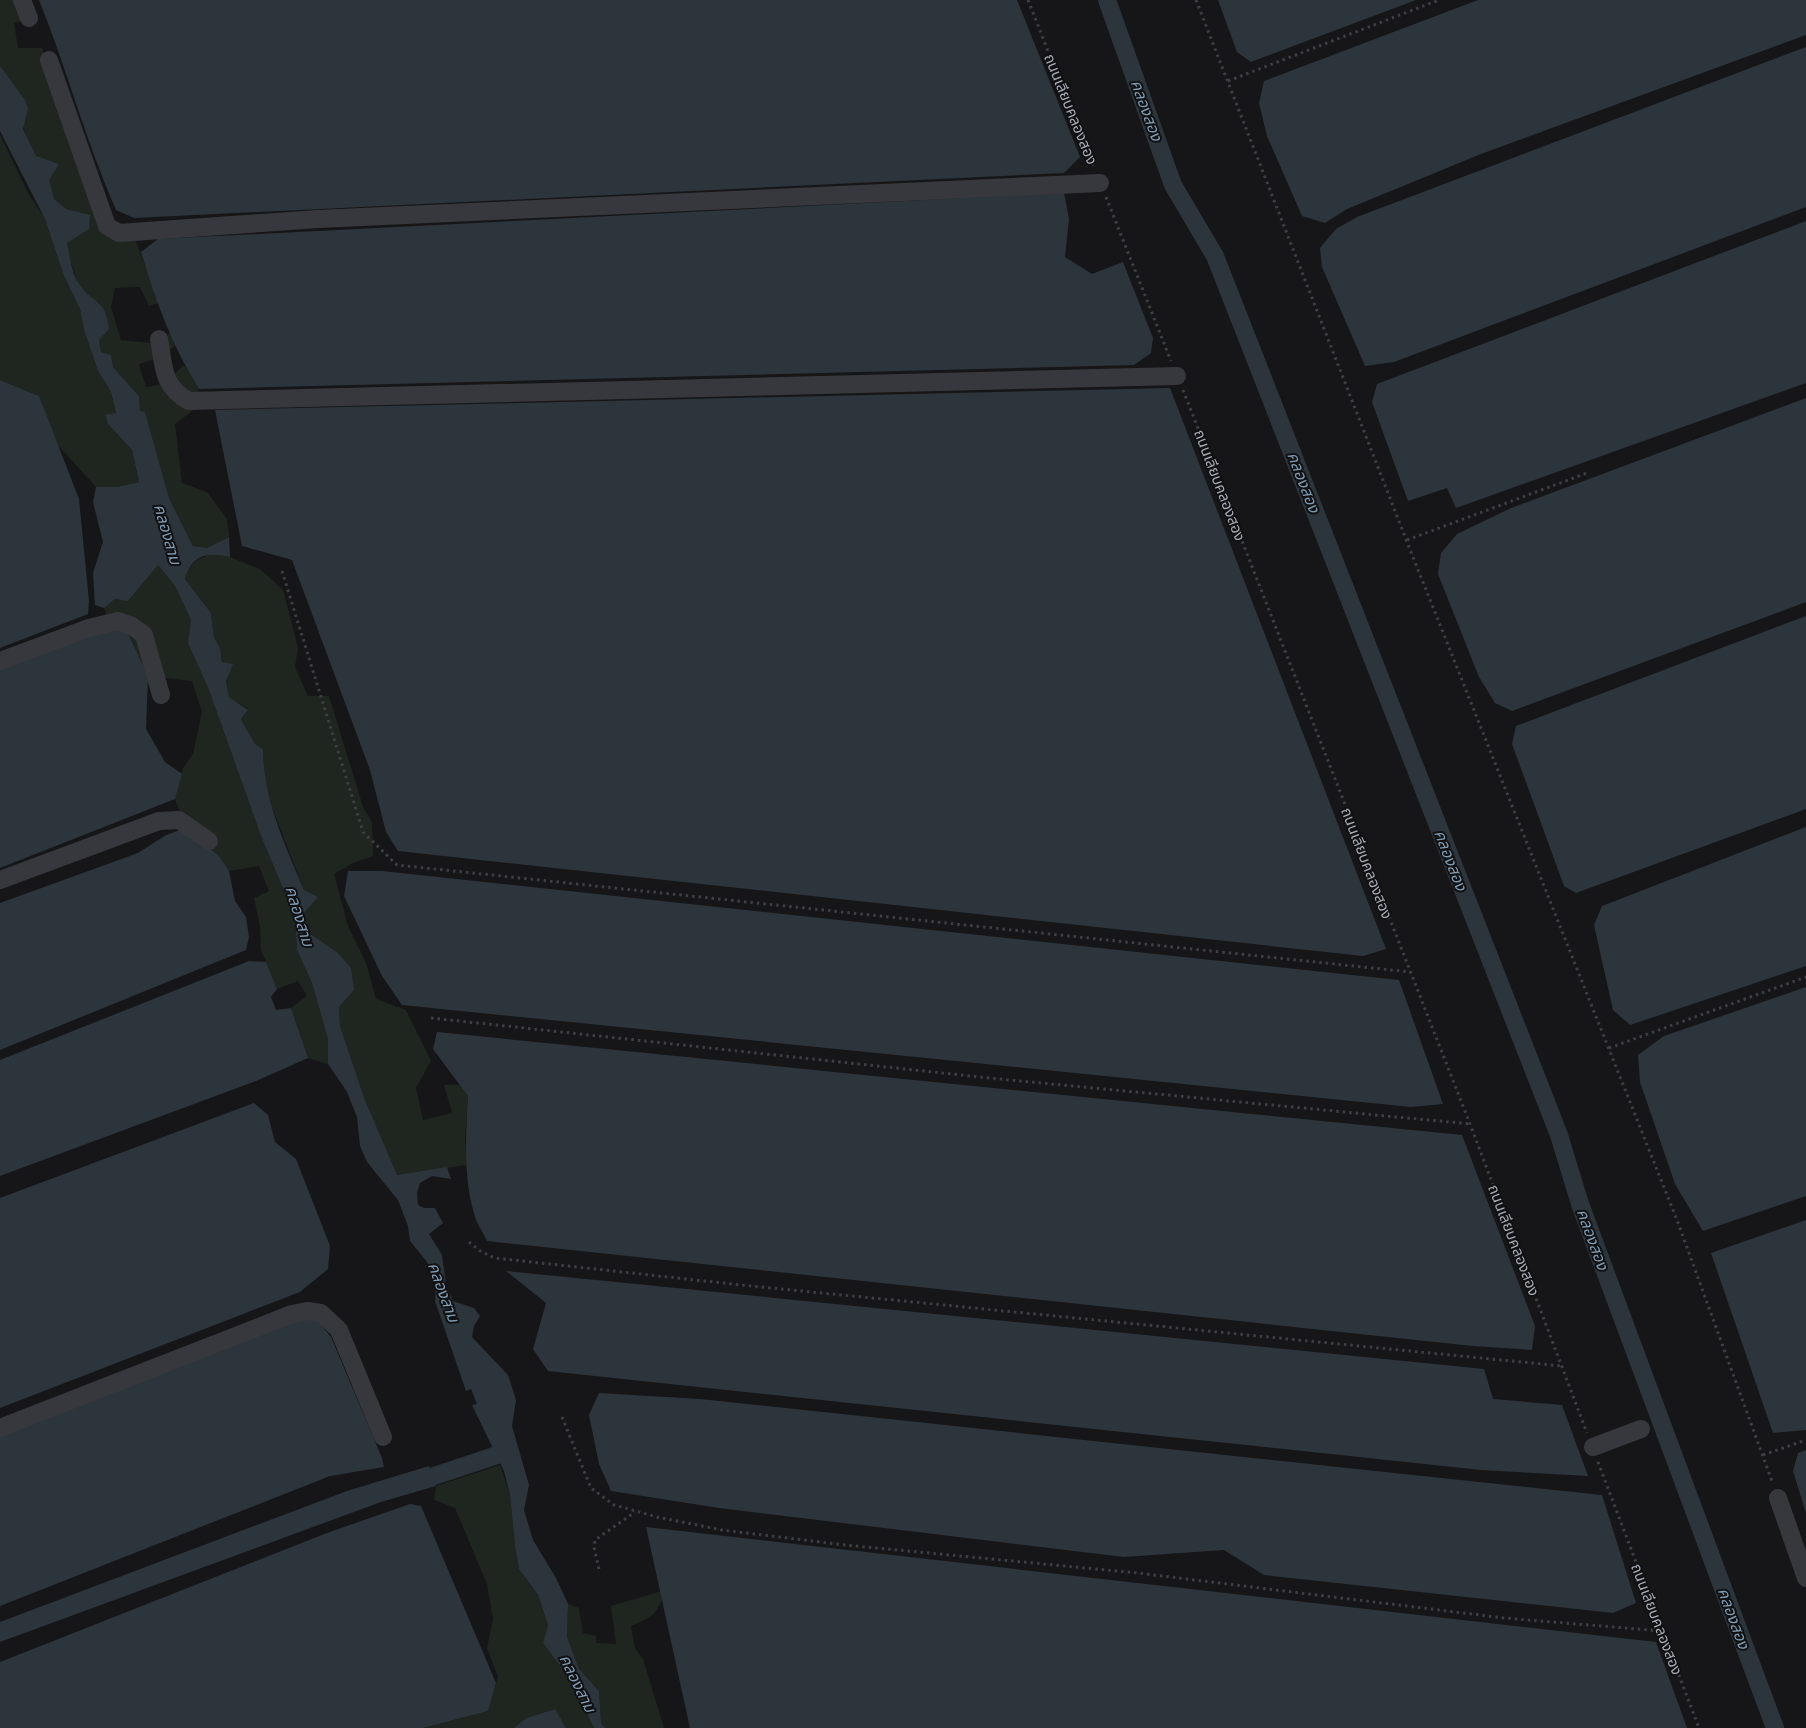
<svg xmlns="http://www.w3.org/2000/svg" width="1806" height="1728" font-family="'Asap Condensed','Noto Sans Thai',sans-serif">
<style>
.green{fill:#1e261f}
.water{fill:#2c353c}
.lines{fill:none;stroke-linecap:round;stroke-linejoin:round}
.canal{stroke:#2c353c;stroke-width:18}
.path{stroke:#3d3f44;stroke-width:3;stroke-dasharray:2.5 4;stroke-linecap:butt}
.minor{stroke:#37383d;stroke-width:18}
.labels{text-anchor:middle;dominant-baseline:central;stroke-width:4;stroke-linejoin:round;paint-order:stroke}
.street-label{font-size:15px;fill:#a8adb8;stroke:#111113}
.water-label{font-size:16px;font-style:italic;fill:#7f9bb3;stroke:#111113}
</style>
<rect width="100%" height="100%" fill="#161618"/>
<g class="green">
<polygon points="0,0 15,0 25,20 14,23 18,48 42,48 99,220 136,241 158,303 149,306 140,287 115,288 111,307 121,340 150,343 171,333 175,346 156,359 139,364 146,387 163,384 184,365 199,389 191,412 175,424 182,483 207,492 227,519 229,537 207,548 193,546 169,498 145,413 140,411 139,396 113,367 111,356 101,352 91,297 78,283 25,132 0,69"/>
<polygon points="0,135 28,193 45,219 64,276 80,309 84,330 98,371 111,392 116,414 105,416 108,424 132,450 139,482 117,487 96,487 56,443 39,396 0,380"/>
<path d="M211,554L230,557L260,569L283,590L298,648L295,667L308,696H329L363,807L372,822L373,856L353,863L334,874L348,926L366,963L376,999L406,1010L431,1061L416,1088L423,1120L452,1113L444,1085H460L468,1096L465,1139L467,1165L396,1175L365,1100L340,1026L339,1007L354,990L337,952L309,933L303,914L304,890L272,807L263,772V749L255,744L241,719L248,709L229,697L220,648L214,639L211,613L185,579C190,564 196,559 211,554Z"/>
<polygon points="158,565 175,586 191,620 188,643 209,690 261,836 295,917 297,950 312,983 328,1039 328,1064 308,1058 291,1008 307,996 298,981 277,989 261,950 260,926 254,898 269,891 259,866 229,871 220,857 186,828 175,799 183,768 193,754 202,712 192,681 148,676 111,628 104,608 115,599 129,600"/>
<polygon points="500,1465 510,1495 515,1546 519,1569 538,1595 548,1625 543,1643 570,1679 594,1728 566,1728 554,1709 526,1718 514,1728 423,1728 488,1711 498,1677 487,1648 493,1619 487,1584 455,1508 434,1500 436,1486"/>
<path d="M665,1590C658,1614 653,1617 631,1626L635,1648L643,1659L664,1728H605L601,1723L599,1691L579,1669L567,1637L568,1604L579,1608L583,1633L596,1636V1643L616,1644L611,1606Z"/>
</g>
<g class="water">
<path d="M39,0H1017L1080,157L1064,173L134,218L116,210C86,142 67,69 39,0Z"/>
<polygon points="1218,0 1416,0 1251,62 1237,52"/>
<polygon points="1478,0 1806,0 1806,35 1481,154 1347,209 1325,223 1302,216 1267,136 1259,103 1264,81"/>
<polygon points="1806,47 1806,207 1394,362 1365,366 1322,267 1320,248 1336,229 1357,217"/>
<path d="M0,66L25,100L28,108L23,129L36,156L59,164L49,180L54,199L66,209L90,215L89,229L67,243C70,255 71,274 80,285C95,305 106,300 109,329L99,340L101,352L111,355L113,367L139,396L140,411L145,412L169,498L193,546L207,548L229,537L230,557C207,553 193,553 185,579L211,613L214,638L220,648L222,662L233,664L226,681L229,697L248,710L241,719L255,744L263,749C263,798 285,845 304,890L318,897L303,914L309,933L337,952L351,968L354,990L339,1007L340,1026L365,1100L397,1175L447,1167L451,1179L432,1176L420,1183L417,1193L418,1205L424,1208H435L443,1223L429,1234L442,1255L446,1285L453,1301L474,1308L480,1316L474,1326L472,1337L508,1375L516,1400L512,1426L529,1485L524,1510L533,1540L556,1578L568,1604L567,1637L579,1669L599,1691L601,1723L605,1728H594L570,1679L543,1643L548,1625L538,1595L519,1569L515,1546L510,1495L504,1471L472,1405L477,1404L471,1389L466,1391L435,1301L436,1284L427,1262L410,1241L408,1226L398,1200L367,1162L360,1146L357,1117L347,1092L328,1064V1039L312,983L297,950L295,917L261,836L209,690L188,643L191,620L175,586L158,565L128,601L115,599L104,608L95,605L93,573L103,542L93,502L96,487H117L139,482L132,450L108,424L105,415L116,413L111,392L98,371L84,330L80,309L64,276L45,219L0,131Z"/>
<path d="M1064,193L1069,219L1065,257L1092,274L1123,262L1153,338L1151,353L1134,365L199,389C173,348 155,300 141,252L158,239Z"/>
<polygon points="1806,221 1806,383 1456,508 1447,488 1408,501 1372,402 1377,384"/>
<polygon points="0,380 39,396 79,499 89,601 88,614 0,648"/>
<polygon points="1170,388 1386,949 1363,956 398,851 386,832 370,770 292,560 242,546 215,410"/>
<polygon points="1806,398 1806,602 1512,711 1495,703 1479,677 1438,574 1441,553 1457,534 1511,508"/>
<polygon points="1806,616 1806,809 1576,893 1564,886 1512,744 1516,726"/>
<polygon points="111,628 127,632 148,676 146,729 165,762 182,774 175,799 0,868 0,669"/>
<polygon points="1806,827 1806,966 1630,1025 1613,1010 1594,925 1602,906"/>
<polygon points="186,828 220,857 229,871 235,901 246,917 249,937 246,950 0,1050 0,903 138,853 166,835"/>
<polygon points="348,871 382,871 1399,980 1443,1104 1411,1107 402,1005 382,976 344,896"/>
<polygon points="249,961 266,962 277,989 271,997 276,1010 291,1008 308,1058 256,1081 0,1176 0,1060"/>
<polygon points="1806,987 1806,1196 1703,1231 1675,1184 1640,1082 1638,1055 1664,1036"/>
<path d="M437,1032L1462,1135L1535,1326L1532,1350L1473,1346L487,1241C483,1232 476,1223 474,1213C463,1176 466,1135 468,1096L433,1049Z"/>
<polygon points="254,1103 268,1115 275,1142 296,1159 330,1246 328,1269 300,1292 0,1408 0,1198"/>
<polygon points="1806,1220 1806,1430 1773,1433 1711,1253"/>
<polygon points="506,1271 1484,1369 1493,1399 1562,1405 1588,1476 1481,1470 548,1371 533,1349 546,1303"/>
<polygon points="316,1319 331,1337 382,1458 384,1467 330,1476 0,1606 0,1437 297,1320"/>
<polygon points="599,1393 700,1399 1602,1495 1636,1603 1613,1613 1264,1575 1224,1550 1124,1557 719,1508 611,1491 599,1464 589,1415"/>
<polygon points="1806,1450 1806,1513 1793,1471 1798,1453"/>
<polygon points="429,1466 436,1486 381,1502 0,1642 0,1622 347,1491"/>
<polygon points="410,1504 421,1506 496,1683 488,1711 423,1728 0,1728 0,1662 327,1533"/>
<polygon points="646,1527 1656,1642 1687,1728 690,1728"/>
<polygon points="555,1709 566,1728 514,1728 526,1718"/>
</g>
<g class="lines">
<g class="canal">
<polyline points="1107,0 1173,185 1215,256 1559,1135 1580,1204 1775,1728"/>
<polyline points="410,1484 509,1451"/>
</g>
<g class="path">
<polyline points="1028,0 1094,168"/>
<polyline points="1196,0 1409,547 1677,1220 1773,1484"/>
<polyline points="1228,81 1439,0"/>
<polyline points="1106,197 1171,361"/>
<polyline points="1183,390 1470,1124 1587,1433"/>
<polyline points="1407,540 1587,473"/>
<polyline points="282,571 363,832 397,865 1410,972"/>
<polyline points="431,1018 989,1078 1470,1124"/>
<polyline points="1609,1048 1806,977"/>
<polyline points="469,1242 480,1251 495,1258 741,1285 1562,1366"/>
<polyline points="562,1417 591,1488 614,1505 657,1517 722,1530 845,1545 1138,1573 1504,1618 1662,1631"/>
<polyline points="1763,1455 1806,1440"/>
<polyline points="1598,1462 1699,1728"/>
<polyline points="599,1569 594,1547 595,1540 635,1512"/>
</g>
<g class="minor">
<polyline points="22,0 29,18"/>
<polyline points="49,60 107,226 119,233 318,219 1100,183"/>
<path d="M159,339C164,366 162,387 189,401L1177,376"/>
<polyline points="0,661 89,628 118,621 132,626 144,635 161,695"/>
<polyline points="0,880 159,821 179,820 209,841"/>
<polyline points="0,1428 292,1314 307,1311 321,1313 339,1330 383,1437"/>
<polyline points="1593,1447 1641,1429"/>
<polyline points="1778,1498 1806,1578"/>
</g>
</g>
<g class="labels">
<g class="street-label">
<text transform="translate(1071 109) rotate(68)">ถนนเลียบคลองสอง</text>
<text transform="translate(1220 485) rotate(69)">ถนนเลียบคลองสอง</text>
<text transform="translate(1367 863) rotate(69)">ถนนเลียบคลองสอง</text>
<text transform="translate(1514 1240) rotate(69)">ถนนเลียบคลองสอง</text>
<text transform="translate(1657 1619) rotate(69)">ถนนเลียบคลองสอง</text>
</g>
<g class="water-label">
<text transform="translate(1147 110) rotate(70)">คลองสอง</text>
<text transform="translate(1304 482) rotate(69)">คลองสอง</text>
<text transform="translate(168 534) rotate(74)">คลองสาม</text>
<text transform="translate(1451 860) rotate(69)">คลองสอง</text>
<text transform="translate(300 916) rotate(73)">คลองสาม</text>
<text transform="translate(1593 1239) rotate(70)">คลองสอง</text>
<text transform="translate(444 1292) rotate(70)">คลองสาม</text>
<text transform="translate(1734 1618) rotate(70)">คลองสอง</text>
<text transform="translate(578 1683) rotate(64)">คลองสาม</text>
</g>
</g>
</svg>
